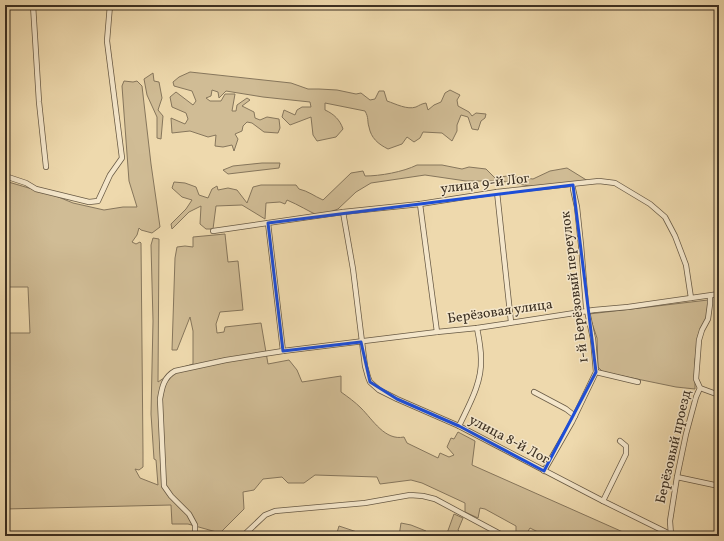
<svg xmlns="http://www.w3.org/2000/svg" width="724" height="541" font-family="Vollkorn,serif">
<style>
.green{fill:#d0bc95;stroke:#86765c}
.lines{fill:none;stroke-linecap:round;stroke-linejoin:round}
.minor-casing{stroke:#685a45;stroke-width:6}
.minor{stroke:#f4e6ca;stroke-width:4.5}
.marked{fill:none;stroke:#1d4ed8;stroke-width:3;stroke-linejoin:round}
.labels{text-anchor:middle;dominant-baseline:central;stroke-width:3;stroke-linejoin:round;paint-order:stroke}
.street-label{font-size:14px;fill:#3c3022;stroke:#f4e6ca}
</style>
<rect width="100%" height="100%" fill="#eed9ad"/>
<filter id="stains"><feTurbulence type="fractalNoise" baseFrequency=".005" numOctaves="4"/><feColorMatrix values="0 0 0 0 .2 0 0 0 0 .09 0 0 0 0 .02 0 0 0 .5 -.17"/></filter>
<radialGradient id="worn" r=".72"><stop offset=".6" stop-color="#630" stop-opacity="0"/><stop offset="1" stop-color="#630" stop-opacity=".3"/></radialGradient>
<g class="green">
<path d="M190,72L291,83L308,89H319L337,90L356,94L361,93L370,100L375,99L379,91H384L387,101C396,104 407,110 416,107C420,105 421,104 426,103L428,110L434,105L441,102L445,93L450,90L460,95L457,100L458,106L469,112L472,116L476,113L486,114L485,118L481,121L478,130L472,129L468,117L461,115L457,125V131L452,141L442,133L423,132L420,138L414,142L407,137L402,144L388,149C378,144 371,138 369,127C367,121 369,118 365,111L325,103V110C334,114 340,120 343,129L336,137L317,141L313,135L311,117L290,125L282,117L284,110L295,115L297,110L302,107H311L310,102L263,97L226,91L219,98L218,92L212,90L211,96L206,98L210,101H221L225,94H235L232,111H236L237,105L247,98L250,100L242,106L254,112L255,118L260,120L267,117L279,119L280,128L278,133L264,132L252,123L247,122L243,126L242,131L235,134L238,139L234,151L232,145L223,147L215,146L216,135L208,137L190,131L172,133L171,118L185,124L188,119L186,113L172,107L170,97L176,92L193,105L196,101L192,91L174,86L173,82L179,77Z"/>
<polygon points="153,73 154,81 159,82 162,98 158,110 163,116 161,139 157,138 157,117 147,95 144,79"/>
<path d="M124,81L133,82L137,81L142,86L151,164L160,227L152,233L141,230L139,228L137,235L132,242L136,244L140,242L141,243L143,453V467L139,470L135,469L140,478L158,485L156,460L154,459L151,414L153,321L151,245L153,238L159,239L158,382L177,369L193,364V331L190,317L177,350H172L175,258L177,247L185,246L193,247V237L225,234L228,262L238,261L243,310L220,312L216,324L217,333L224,332L225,327L261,323L268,364L289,360L297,370L302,382L341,376V392C348,397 355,402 361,408C373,420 385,441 404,437L407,443L438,458L440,453L449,457L454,455L447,447L451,438L454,439L458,432L475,441L472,465L632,536H546L530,528L525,536L516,532V526L485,509L480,508L478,518L465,512V503L422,483L411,480L380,484L377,477L315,475L304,483H288L282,477L263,479L254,490L243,492L244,509L220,533L188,524H172L171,505L5,509V333H30L28,287H5V181L56,196L73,203L104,210L123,207H137L129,181L122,86Z"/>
<polygon points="262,163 280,163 279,168 228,174 223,170 233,166"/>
<path d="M417,165H442L462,169L469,167L486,169L495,178L507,176L533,179L550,171L567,168L588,181L535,187L501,181H466L425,175L371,183L356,192L338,209L319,216C308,211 299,205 287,200L285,204L280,202L266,203L265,219L242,205L216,206L213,229H206L200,224L201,206L189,212L172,229L171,224L186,209L192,200L182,197L172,188L174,182L185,183L196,187L199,195L208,198L212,189L217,186L218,190L228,188L237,190L247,203L253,187L261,185H296L299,189C308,191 314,196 323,200L351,173L363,171L365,176C380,176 403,172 417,165Z"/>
<polygon points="708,300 710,304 695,359 695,389 676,387 603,372 598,367 597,338 589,314"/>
<polygon points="454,514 463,518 458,530 462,535 446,536"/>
<polygon points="401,523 411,525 426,531 425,535 429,536 399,536"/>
<polygon points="339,526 369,536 336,536"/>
</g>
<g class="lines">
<g class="minor-casing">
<g id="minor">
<polyline points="33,5 39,102 46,167"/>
<polyline points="5,176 26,183 36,189 89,202 98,201 110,175 122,158 107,41 110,5"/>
<polyline points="497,192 511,322"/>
<polyline points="420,204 437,332"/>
<polyline points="343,212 353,269 365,366 368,377 370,382 379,390 397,399 459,426 603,501 674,536"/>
<polyline points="268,223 283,351"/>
<polyline points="213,231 343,212 420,204 497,192 599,181 615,183 650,204 665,217 675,236 686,265 691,298"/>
<polyline points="596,372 638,382"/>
<polyline points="700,388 719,395"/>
<polyline points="534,392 566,409 575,416"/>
<path d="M459,426C469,405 482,383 481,359C481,349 479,338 477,328"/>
<polyline points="544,471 572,422 596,372 593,339 586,306 581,245 577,207 573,189 573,185"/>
<polyline points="677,477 719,486"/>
<polyline points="603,501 626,454 626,446 620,441"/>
<polyline points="671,535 670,521 677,477 686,434 696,397 700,388 696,379 699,340 702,330 708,319 710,304 710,296"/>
<path d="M195,536V525L189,514L171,496L164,486L160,399C162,387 164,377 175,371L226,360L283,351L437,332L477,328L594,310L628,307L719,294"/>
<polyline points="243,536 265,515 275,511 365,503 410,495 423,496 435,499 504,536"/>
</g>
</g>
<use href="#minor" class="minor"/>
</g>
<path class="marked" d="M573,185L596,372L544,471L459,426L397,399L370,382L361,342L283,351L268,223Z"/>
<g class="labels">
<g class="street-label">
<text transform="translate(485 184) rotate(-7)">улица 9-й Лог</text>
<text transform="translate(575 287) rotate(-97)">1-й Берёзовый переулок</text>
<text transform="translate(500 312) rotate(-8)">Берёзовая улица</text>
<text transform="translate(509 440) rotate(28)">улица 8-й Лог</text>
<text transform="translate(674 447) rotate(-77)">Берёзовый проезд</text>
</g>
</g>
<rect width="724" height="541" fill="none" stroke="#eed9ad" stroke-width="20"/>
<rect x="6" y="6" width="712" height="529" fill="none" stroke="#3c3022" stroke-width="2"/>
<rect x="10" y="10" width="704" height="521" fill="none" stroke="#3c3022"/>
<rect width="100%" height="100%" filter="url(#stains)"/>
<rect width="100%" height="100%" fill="url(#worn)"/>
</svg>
